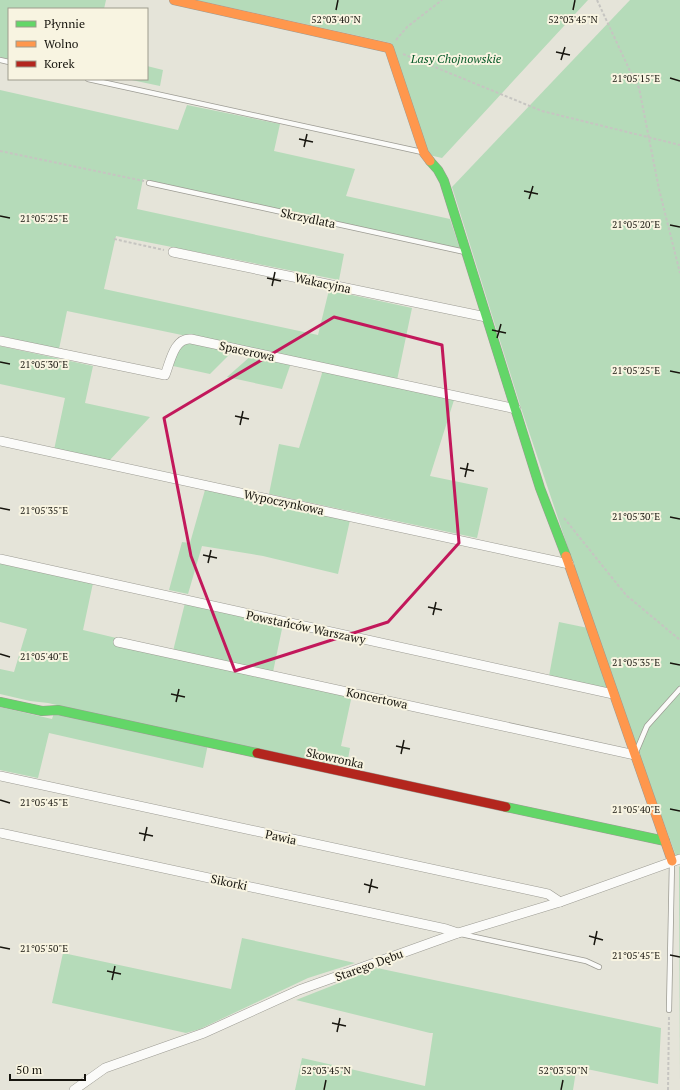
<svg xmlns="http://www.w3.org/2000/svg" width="680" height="1090" font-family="'PT Serif',serif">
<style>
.green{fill:#b5dbb9}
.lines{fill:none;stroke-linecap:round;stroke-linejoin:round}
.lane-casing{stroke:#9c9b93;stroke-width:6}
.street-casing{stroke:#9c9b93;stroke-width:10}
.fast-casing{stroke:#9c9b93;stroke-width:10}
.slow-casing{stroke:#9c9b93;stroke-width:10}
.jam-casing{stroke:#9c9b93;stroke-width:10}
.path{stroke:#c6c5c1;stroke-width:2;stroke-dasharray:3 2;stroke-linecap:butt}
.lane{stroke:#fbfbf9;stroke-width:4.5}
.street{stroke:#fbfbf9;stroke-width:9}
.fast{stroke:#63d668;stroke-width:9}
.slow{stroke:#ff974d;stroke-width:9}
.jam{stroke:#b3261e;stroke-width:9}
.marked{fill:none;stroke:#c2185b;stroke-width:3;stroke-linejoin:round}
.ticks{fill:none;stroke:#17150e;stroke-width:1.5}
.labels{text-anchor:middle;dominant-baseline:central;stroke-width:4;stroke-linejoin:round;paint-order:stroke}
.park-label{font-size:12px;font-style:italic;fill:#065a29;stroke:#f8f4e1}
.street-label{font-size:12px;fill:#17150e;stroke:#f8f4e1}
.ticks-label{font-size:10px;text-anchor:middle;fill:#17150e;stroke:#f8f4e1;stroke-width:4;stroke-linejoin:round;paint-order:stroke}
</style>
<rect width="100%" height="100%" fill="#e5e4d9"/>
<g class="green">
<polygon points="0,0 106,0 104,9 9,9 9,59 0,57"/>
<polygon points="196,0 588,0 442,158 429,155 391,43"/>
<polygon points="630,0 680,0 680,855 676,856 615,688 521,408 452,187"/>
<polygon points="147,66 163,70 160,86 127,79 147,79"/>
<polygon points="0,90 178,130 187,105 280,124 274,151 355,169 346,196 450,219 460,249 143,179 137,209 344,254 339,280 116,236 104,289 318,335 329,290 412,308 397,380 67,311 59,349 0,336"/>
<polygon points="189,341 233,351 210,374 173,366 179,346"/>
<polygon points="0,346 93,366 85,403 150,417 108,462 54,450 65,398 0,384"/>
<polygon points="252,355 291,363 282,389 227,377"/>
<polygon points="323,370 356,379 454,400 430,476 488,488 477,538 269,494 279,444 299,448"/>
<polygon points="205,490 350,520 338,574 263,556 202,546 188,594 169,590 182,542 190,543"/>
<polygon points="0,562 93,583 83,630 352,695 341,746 350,748 346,770 48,703 30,701 0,694 0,669 14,672 27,629 0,622"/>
<polygon points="185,603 283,624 273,672 173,651"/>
<polygon points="559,622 588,628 609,690 549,676"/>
<polygon points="0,707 52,719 54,713 208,744 203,768 49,733 38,778 0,770"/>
<polygon points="680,866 680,1084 679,867"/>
<polygon points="242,938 355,963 308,978 200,1029 186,1033 52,1003 63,953 231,989"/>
<polygon points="377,968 661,1028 658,1084 582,1068 576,1071 573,1090 295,1090 302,1058 425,1086 433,1033 430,1033 296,1000"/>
</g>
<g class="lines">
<g class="lane-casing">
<g id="lane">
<polyline points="0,60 9,62"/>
<polyline points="88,79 422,152"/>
<polyline points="149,183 465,252"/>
<polyline points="636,752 647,726 680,689"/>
<polyline points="461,934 586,961 599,967"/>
<polyline points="669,1010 672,861"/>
</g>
</g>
<g class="street-casing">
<g id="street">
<polyline points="173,252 486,317"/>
<path d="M0,341L165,375C170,363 174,337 191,339L516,409"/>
<polyline points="0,441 569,564"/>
<polyline points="0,559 613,694"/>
<path d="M118,642C290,680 463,717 635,755"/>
<polyline points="0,776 548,894 560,902"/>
<polyline points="0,833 446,929 458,933"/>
<polyline points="74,1090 105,1068 204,1033 299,990 458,933 560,902 680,859"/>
</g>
</g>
<g class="fast-casing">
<g id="fast">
<polyline points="430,161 438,170 444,181 540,488 566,556"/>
<polyline points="0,702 42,711 58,710 257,753"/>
<polyline points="506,807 665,841"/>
</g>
</g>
<g class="slow-casing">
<g id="slow">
<polyline points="174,0 389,48 424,153 430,161"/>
<polyline points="566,556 672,861"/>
</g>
</g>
<g class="jam-casing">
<polyline id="jam" points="257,753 506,807"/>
</g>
<g class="path">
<polyline points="597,0 630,71 639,88 659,189 680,273"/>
<polyline points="396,40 407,27 442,0"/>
<polyline points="403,54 542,111 680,145"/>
<polyline points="0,151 144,181"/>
<polyline points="114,239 164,250"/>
<polyline points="564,518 626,595 680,640"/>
<polyline points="668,1090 669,1016"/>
</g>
<use href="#lane" class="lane"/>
<use href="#street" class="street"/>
<use href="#fast" class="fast"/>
<use href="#slow" class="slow"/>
<use href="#jam" class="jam"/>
</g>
<path class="marked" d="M334,317L442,345L459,543L388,622L235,671L191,556L164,418Z"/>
<path class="ticks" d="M336,10L338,0M573,10L575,0M556,52L570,55M561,60L565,47M670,78L680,81M299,139L313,142M304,147L307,134M524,191L538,194M529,199L533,186M0,216L10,218M670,225L680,227M267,278L281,281M272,286L275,272M492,330L506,333M497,338L501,324M0,362L10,364M670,371L680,373M235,416L249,419M240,425L243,411M460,468L474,471M465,477L468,463M0,508L10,510M670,517L680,519M203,555L217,558M208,563L211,550M428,607L442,610M433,615L436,602M0,654L10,657M670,663L680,665M171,694L185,697M176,702L179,689M396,746L410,749M401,754L404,740M0,800L10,803M670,809L680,811M139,833L153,836M144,841L147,827M364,884L378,888M369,893L372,879M589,936L603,940M594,945L597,931M0,947L10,949M670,955L680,957M107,971L121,974M112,980L115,966M332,1023L346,1026M337,1032L340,1018M324,1090L326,1080M561,1090L563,1080"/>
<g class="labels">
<g class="park-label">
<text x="456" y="58">Lasy Chojnowskie</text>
</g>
<g class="street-label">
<text transform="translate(308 218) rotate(12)">Skrzydlata</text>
<text transform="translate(323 283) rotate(12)">Wakacyjna</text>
<text transform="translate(247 351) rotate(12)">Spacerowa</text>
<text transform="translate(284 502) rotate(12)">Wypoczynkowa</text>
<text transform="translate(306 627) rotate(12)">Powstańców Warszawy</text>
<text transform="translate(377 698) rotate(12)">Koncertowa</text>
<text transform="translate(335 758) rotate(12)">Skowronka</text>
<text transform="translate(281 837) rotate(12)">Pawia</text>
<text transform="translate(229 882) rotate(12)">Sikorki</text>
<text transform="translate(369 965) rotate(-20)">Starego Dębu</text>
</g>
</g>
<g class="ticks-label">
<text x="336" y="23">52°03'40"N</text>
<text x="573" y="23">52°03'45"N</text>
<text x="636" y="82">21°05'15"E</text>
<text x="44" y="222">21°05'25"E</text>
<text x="636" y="228">21°05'20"E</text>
<text x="44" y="368">21°05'30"E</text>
<text x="636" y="374">21°05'25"E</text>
<text x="44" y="514">21°05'35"E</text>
<text x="636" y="520">21°05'30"E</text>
<text x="44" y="660">21°05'40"E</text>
<text x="636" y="666">21°05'35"E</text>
<text x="44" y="806">21°05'45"E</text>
<text x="636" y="813">21°05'40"E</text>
<text x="44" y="952">21°05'50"E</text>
<text x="636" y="959">21°05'45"E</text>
<text x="326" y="1074">52°03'45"N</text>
<text x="563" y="1074">52°03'50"N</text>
</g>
<rect x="8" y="8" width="140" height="72" fill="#f8f4e1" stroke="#9e9b8d"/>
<rect x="16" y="21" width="20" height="6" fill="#63d668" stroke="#9e9b8d"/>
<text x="44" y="28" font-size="12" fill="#17150e">Płynnie</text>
<rect x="16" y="41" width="20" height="6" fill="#ff974d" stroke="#9e9b8d"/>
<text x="44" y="48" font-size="12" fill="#17150e">Wolno</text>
<rect x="16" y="61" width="20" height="6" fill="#b3261e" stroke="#9e9b8d"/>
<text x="44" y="68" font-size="12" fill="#17150e">Korek</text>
<path d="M10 1074v6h75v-6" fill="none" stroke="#17150e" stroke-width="2"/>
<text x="16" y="1074" font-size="12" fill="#17150e" stroke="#f8f4e1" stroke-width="3" paint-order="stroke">50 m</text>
</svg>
